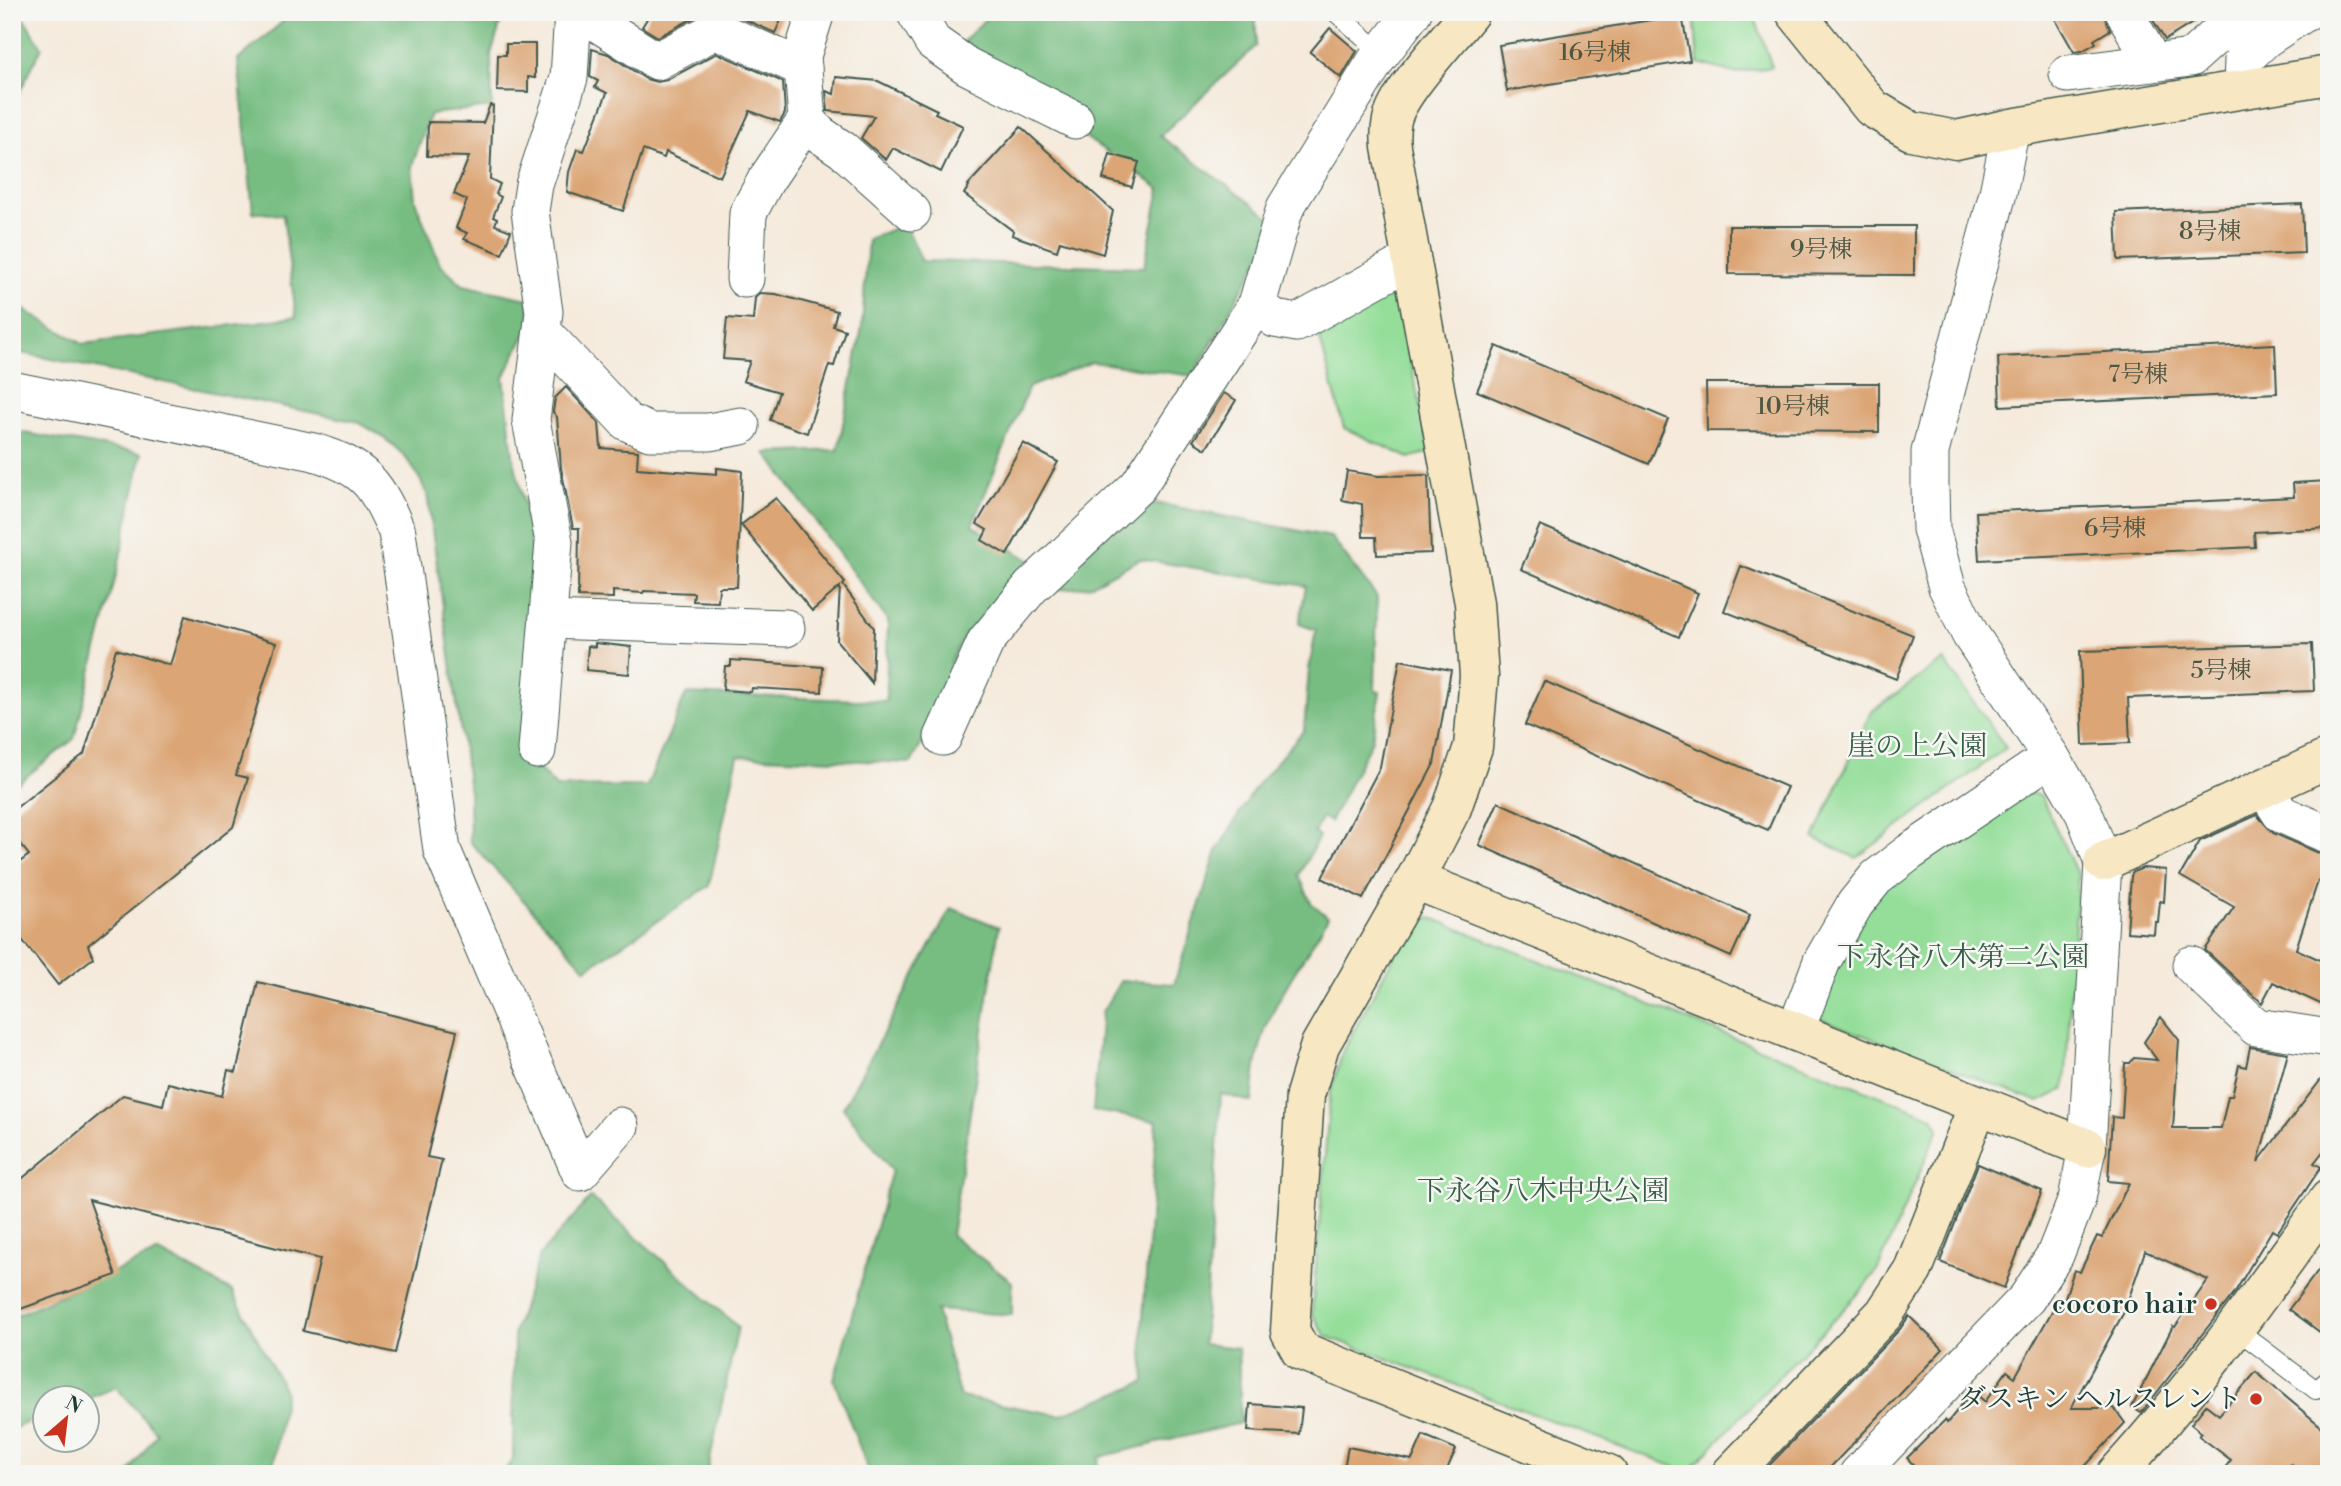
<svg xmlns="http://www.w3.org/2000/svg" width="2341" height="1486" font-family="'Libre Bodoni','Noto Serif JP',serif">
<style>
.green{fill:#94de9a;stroke:#5a8e67;stroke-width:2}
.forest{fill:#77bd82;stroke:#4b7d5b;stroke-width:2}
.building{fill:#dba574}
.lines{fill:none;stroke-linecap:round;stroke-linejoin:round}
.lane-casing{stroke:#3f574d;stroke-width:20}
.street-casing{stroke:#3f574d;stroke-width:39}
.secondary-casing{stroke:#3f574d;stroke-width:41}
.lane{stroke:#fff;stroke-width:18}
.street{stroke:#fff;stroke-width:37}
.secondary{stroke:#f8e7c3;stroke-width:38}
.poi-dot{fill:#c8321e;stroke:#f6f6f2;stroke-width:2.5}
.labels{text-anchor:middle;dominant-baseline:central;stroke-width:5;stroke-linejoin:round;paint-order:stroke}
.number-label{font-size:24px;fill:#4e5744}
.park-label{font-size:28px;fill:#365d48;stroke:#f6f6f2}
.poi-label{font-size:28px;fill:#1f3d34;stroke:#f6f6f2;text-anchor:end}
</style>
<rect width="100%" height="100%" fill="#f6f6f2"/>
<filter id="ink" filterUnits="userSpaceOnUse"><feTurbulence type="fractalNoise" baseFrequency=".0143" numOctaves="2"/><feDisplacementMap in="SourceGraphic" scale="14" xChannelSelector="R" yChannelSelector="G"/><feConvolveMatrix kernelMatrix="1 2 1 2 8 2 1 2 1" color-interpolation-filters="sRGB"/></filter>
<filter id="wash" filterUnits="userSpaceOnUse"><feTurbulence type="fractalNoise" baseFrequency=".00686" numOctaves="4" result="noise"/><feDisplacementMap in="SourceGraphic" scale="28" xChannelSelector="R" yChannelSelector="G"/><feGaussianBlur stdDeviation="1.57" result="paint"/><feColorMatrix in="noise" values="0 0 0 0 0 0 0 0 0 0 0 0 0 0 0 0 0 1.4 0 .05"/><feComposite in="paint" operator="in"/></filter>
<g filter="url(#wash)">
<rect width="100%" height="100%" fill="#f5eadb"/>
<g class="green">
<polygon points="1694,12 1753,12 1772,67 1734,73 1698,63"/>
<polygon points="1395,291 1430,452 1409,458 1344,428 1317,328"/>
<polygon points="1944,660 2006,748 1856,858 1814,838 1871,712"/>
<polygon points="2017,790 2041,796 2078,876 2065,1089 2039,1102 1812,1016 1881,882"/>
<polygon points="1429,917 1933,1117 1939,1128 1878,1269 1861,1291 1688,1472 1326,1336 1312,1314 1330,1094 1343,1051 1411,924"/>
</g>
<g class="forest">
<polygon points="12,12 20,12 42,47 12,107"/>
<path d="M294,12H504L491,54L492,107L430,114L412,166L415,200L440,264L463,285L528,299L531,323L504,377L513,456L525,508L535,571L530,759L556,787L647,786L686,694L886,701L888,621L766,453L838,450L862,327L868,239L905,224L922,261L1144,267L1160,189L957,48L992,12H1108L1129,25L1144,12H1256V46L1160,136L1279,224L1193,376L1092,362L1029,387L972,525L1033,562L1093,525L1156,503L1331,537L1377,597L1375,691L1380,692L1372,740L1330,822L1322,817L1314,833L1319,837L1299,875L1311,903L1328,917C1306,958 1277,993 1263,1037C1256,1058 1254,1081 1252,1102L1221,1094L1203,1344L1238,1348L1241,1423L1099,1457L1096,1474H870L834,1380L892,1170L843,1108L951,908L999,927L951,1235L1012,1282V1315L936,1310L960,1397L1060,1415L1145,1382L1142,1332L1157,1121L1093,1111L1102,1012L1121,980L1174,984L1217,851L1256,786L1304,730L1309,670L1316,630L1299,624L1306,586L1140,559L1089,586L1018,594L979,639L966,633L950,663L959,677L911,763L738,756L709,886L586,969L470,842L469,790L427,494C411,457 393,441 358,422L12,351V303L83,344L296,317L283,215L253,212L238,60Z"/>
<polygon points="12,431 142,453 117,572 74,739 12,788"/>
<polygon points="591,1197 738,1327 707,1474 502,1474 513,1459 514,1332 540,1255"/>
<polygon points="159,1252 232,1291 285,1391 272,1474 128,1474 157,1433 116,1387 88,1399 46,1398 45,1415 12,1429 12,1317"/>
</g>
<g id="blocks">
<g class="building">
<polygon points="651,12 705,12 658,37 642,27"/>
<polygon points="728,12 785,12 775,33"/>
<polygon points="2051,12 2103,12 2110,30 2094,40 2096,43 2082,51 2074,52"/>
<polygon points="2148,12 2210,12 2165,40"/>
<polygon points="1682,15 1690,61 1507,91 1499,45"/>
<polygon points="1330,28 1357,51 1341,78 1310,52"/>
<polygon points="506,44 535,44 535,78 528,77 528,92 497,91 498,55 506,55"/>
<polygon points="592,49 608,54 646,79 657,82 667,80 717,53 783,82 785,113 780,122 750,111 720,177 666,152 664,158 643,150 623,211 567,192 569,172 577,149 584,151 607,93 595,87 598,81 590,77"/>
<polygon points="836,77 878,81 937,110 935,113 963,126 941,172 893,148 886,160 861,138 874,116 828,111 826,91 834,94"/>
<polygon points="490,105 493,106 490,179 500,184 496,194 501,197 493,217 497,219 495,225 511,231 502,254 464,239 467,233 456,228 467,200 454,194 469,157 427,156 428,122 483,123"/>
<polygon points="1021,127 1113,211 1103,254 1060,241 1057,251 1012,235 1013,231 964,194 969,186 968,185"/>
<polygon points="1110,154 1139,162 1132,187 1103,179"/>
<polygon points="2302,204 2304,253 2118,260 2116,212"/>
<polygon points="1729,226 1914,226 1914,275 1729,274"/>
<polygon points="760,293 776,294 837,311 833,326 845,330 834,366 829,365 807,433 770,420 779,392 743,381 750,361 723,359 727,318 753,320 755,298"/>
<polygon points="2275,344 2277,393 2000,406 1998,357"/>
<polygon points="1496,346 1668,419 1649,464 1477,391"/>
<polygon points="1706,383 1879,383 1879,432 1707,431"/>
<polygon points="566,387 599,423 601,448 638,451 637,468 717,474 717,468 742,471 737,587 719,587 718,602 693,601 694,593 644,591 643,593 613,591 613,598 578,597 579,528 573,528 561,468 557,417 553,412 555,398"/>
<polygon points="1224,393 1236,400 1206,449 1193,441"/>
<polygon points="1023,443 1058,462 1007,555 982,540 987,530 977,524"/>
<polygon points="1347,471 1378,476 1428,475 1431,553 1377,555 1376,537 1363,537 1362,504 1342,500"/>
<polygon points="2329,481 2329,528 2254,532 2255,547 1979,560 1976,512 2294,497 2293,483"/>
<polygon points="776,498 845,583 843,585 874,628 872,683 837,641 840,587 812,611 741,525"/>
<polygon points="1540,525 1698,593 1679,637 1521,569"/>
<polygon points="1741,566 1913,635 1896,679 1724,611"/>
<polygon points="185,616 276,643 236,775 248,778 233,827 88,945 93,958 58,985 12,927 12,868 29,855 12,834 12,811 84,754 116,649 170,665"/>
<polygon points="595,643 631,647 629,674 586,670 588,646 595,647"/>
<polygon points="2312,644 2314,691 2128,698 2130,743 2083,745 2080,651"/>
<polygon points="731,660 823,667 822,692 752,688 751,692 723,690 725,666 731,666"/>
<polygon points="1400,660 1451,670 1434,764 1363,899 1322,878 1380,767"/>
<polygon points="1544,681 1787,787 1768,830 1525,725"/>
<polygon points="1498,802 1750,915 1731,957 1479,845"/>
<polygon points="2257,815 2273,833 2321,854 2329,856 2329,884 2318,881 2296,949 2329,964 2329,1008 2273,982 2262,1003 2205,950 2234,907 2180,876 2200,841"/>
<polygon points="2143,868 2166,870 2164,902 2160,901 2158,922 2155,922 2154,934 2127,932 2131,876 2133,872"/>
<polygon points="258,982 457,1031 427,1157 442,1160 395,1353 303,1331 320,1259 89,1200 116,1275 12,1312 12,1187 123,1095 163,1105 168,1083 222,1096 228,1070 236,1072"/>
<polygon points="2161,1017 2179,1040 2173,1128 2221,1128 2228,1096 2232,1096 2239,1065 2246,1067 2250,1047 2288,1053 2258,1162 2329,1069 2329,1144 2314,1163 2321,1167 2277,1233 2272,1230 2235,1292 2141,1413 2132,1407 2173,1326 2175,1327 2208,1280 2145,1251 2124,1312 2071,1408 2114,1408 2125,1423 2078,1474 1922,1474 1907,1458 1945,1420 1947,1423 1973,1391 1985,1402 2007,1371 2015,1377 2056,1304 2062,1307 2074,1270 2080,1272 2097,1236 2102,1238 2129,1183 2108,1181 2112,1117 2122,1118 2125,1063 2130,1063 2134,1058 2157,1060 2144,1042"/>
<polygon points="1978,1164 2042,1191 2004,1288 1940,1262"/>
<polygon points="2329,1256 2329,1339 2289,1309"/>
<polygon points="1909,1316 1943,1349 1824,1474 1761,1474 1900,1329"/>
<polygon points="2256,1372 2329,1433 2329,1474 2304,1474 2291,1464 2283,1474 2220,1474 2231,1460 2199,1436 2202,1433 2191,1424 2206,1405 2219,1415"/>
<polygon points="1250,1404 1302,1408 1299,1434 1248,1431"/>
<polygon points="1423,1435 1456,1449 1445,1474 1343,1474 1348,1447 1412,1460"/>
</g>
</g>
</g>
<g filter="url(#ink)">
<use href="#blocks" fill-opacity="0" stroke="#3f574d" stroke-width="2"/>
<g class="lines">
<g class="lane-casing">
<g id="lane">
<polyline points="1335,12 1382,53"/>
<polyline points="2235,1328 2316,1390 2329,1379"/>
</g>
</g>
<g class="street-casing">
<g id="street">
<polyline points="580,12 657,61 716,30 803,68"/>
<polyline points="915,12 933,42 967,66 1075,120"/>
<polyline points="2124,12 2153,63"/>
<polyline points="2068,74 2191,58 2242,12"/>
<polyline points="2242,89 2243,60 2265,39 2306,12"/>
<polyline points="807,119 818,133 843,150 912,212"/>
<polyline points="745,279 748,213 766,180 807,119 802,56 816,12"/>
<polyline points="1257,304 1275,319 1297,323 1410,260"/>
<polyline points="542,331 627,422 650,432 709,432 741,426"/>
<path d="M12,390L314,452C365,467 377,484 397,532L442,850L580,1172L620,1126"/>
<polyline points="548,620 786,628"/>
<polyline points="943,737 986,641 1031,587 1138,486 1257,304 1285,208 1377,59 1413,12"/>
<polyline points="537,750 554,542 531,420 544,312 530,211 534,185 569,78 573,12"/>
<polyline points="2264,788 2281,814 2329,835"/>
<polyline points="2191,965 2256,1027 2329,1038"/>
<polyline points="1795,1032 1822,961 1855,904 1876,878 1910,852 2051,757"/>
<polyline points="1858,1474 2027,1298 2055,1255 2077,1199 2087,1148 2103,862 2084,813 2051,757 1970,634 1947,587 1931,529 1930,487 1930,452 1998,193 2011,128"/>
</g>
</g>
<g class="secondary-casing">
<g id="secondary">
<path d="M1470,12C1451,37 1398,92 1392,120C1390,129 1390,138 1391,147L1474,603L1479,676L1473,747L1452,808L1415,880L1320,1045L1305,1095L1290,1331L1301,1351L1608,1474"/>
<polyline points="1795,12 1872,108 1911,131 1956,140 2011,128 2329,75"/>
<polyline points="2103,862 2329,758"/>
<polyline points="1415,880 2087,1148"/>
<polyline points="1731,1474 1884,1314 1913,1270 1978,1105"/>
<path d="M2116,1474C2195,1388 2261,1293 2329,1199"/>
</g>
</g>
<use href="#lane" class="lane"/>
<use href="#street" class="street"/>
<use href="#secondary" class="secondary"/>
</g>
</g>
<g class="poi-dot">
<circle cx="2211" cy="1304" r="7"/>
<circle cx="2256" cy="1399" r="7"/>
</g>
<g class="labels">
<g class="number-label">
<text x="1595" y="53">16号棟</text>
<text x="2210" y="232">8号棟</text>
<text x="1821" y="250">9号棟</text>
<text x="2138" y="375">7号棟</text>
<text x="1793" y="407">10号棟</text>
<text x="2115" y="529">6号棟</text>
<text x="2221" y="671">5号棟</text>
</g>
<g class="park-label">
<text x="1917" y="746">崖の上公園</text>
<text x="1963" y="957">下永谷八木第二公園</text>
<text x="1543" y="1191">下永谷八木中央公園</text>
</g>
<g class="poi-label">
<text x="2197" y="1304">cocoro hair</text>
<text x="2242" y="1399">ダスキン ヘルスレント</text>
</g>
</g>
<rect width="2341" height="1486" fill="none" stroke="#f6f6f2" stroke-width="42"/>
<g transform="translate(66 1419) rotate(28)"><circle r="33" fill="#f6f6f2" stroke="#a0aca6" stroke-width="2"/>
<path d="M0-5L12 26L0 18L-12 26Z" fill="#c8321e"/>
<text y="-10" font-size="19" font-weight="bold" text-anchor="middle" fill="#1f3d34">N</text>
</g>
</svg>
